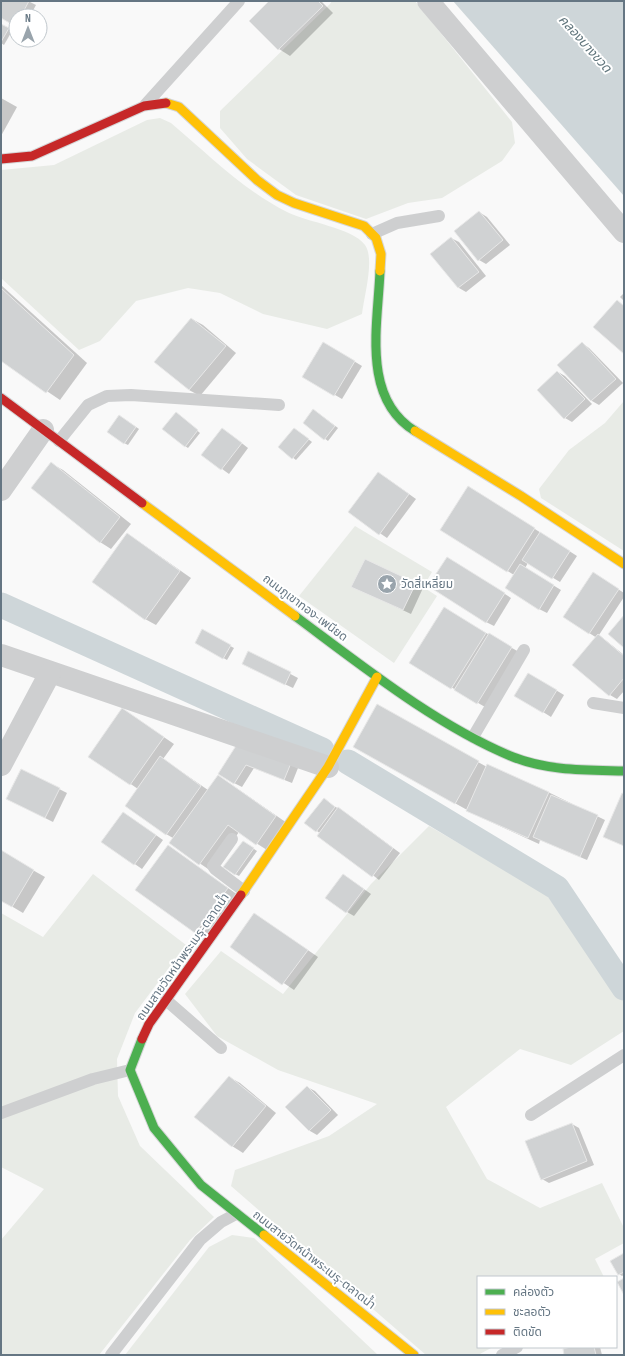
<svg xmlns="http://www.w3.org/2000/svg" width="625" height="1356" font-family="'Sofia Sans Condensed','Noto Sans Thai',sans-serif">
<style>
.green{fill:#e8ebe6}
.water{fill:#ced6d9}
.shadow{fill:#0003}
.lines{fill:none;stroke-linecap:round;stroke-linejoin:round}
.canal{stroke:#ced6d9;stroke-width:25}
.building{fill:#d0d2d3;stroke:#e8e8e8}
.fast-casing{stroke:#d5d6d7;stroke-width:11}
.slow-casing{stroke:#d5d6d7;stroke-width:11}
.jam-casing{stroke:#d5d6d7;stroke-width:11}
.lane{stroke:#cecfd0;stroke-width:12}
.street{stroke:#cecfd0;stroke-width:22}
.fast{stroke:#4caf50;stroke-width:9}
.slow{stroke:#ffc107;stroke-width:9}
.jam{stroke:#c62828;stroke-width:9}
.labels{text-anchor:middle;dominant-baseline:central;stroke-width:4;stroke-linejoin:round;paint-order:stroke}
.poi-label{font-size:12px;fill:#657683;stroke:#fff;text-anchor:start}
.street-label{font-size:12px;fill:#657683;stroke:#fff}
.water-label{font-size:13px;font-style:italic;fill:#60757c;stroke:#fff}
</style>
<rect width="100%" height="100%" fill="#f9f9f9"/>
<g class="green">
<polygon points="332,1 415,1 512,122 515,143 502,161 442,198 408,203 366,219 296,195 247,159 220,128 220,111 330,4"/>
<path d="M160,118L171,123C208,154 243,190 287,212C306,222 353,228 365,245C375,259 364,296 362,314L327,329L263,314L220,293L188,288L136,301L100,341L79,350L1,278V170L54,165L147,120Z"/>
<polygon points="624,401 624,551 541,498 539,489 569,450 605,423"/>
<polygon points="355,526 432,572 423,587 437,596 394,663 299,596"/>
<polygon points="429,826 546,894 624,1002 624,1031 571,1065 520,1049 446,1107 487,1179 540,1208 602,1183 624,1228 624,1243 595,1259 604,1277 478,1277 478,1347 493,1347 478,1355 426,1355 231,1186 235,1170 329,1136 377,1104 278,1070 217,1036 185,994 221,951 283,994 371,884"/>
<polygon points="93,874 186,945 135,1013 117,1059 118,1096 140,1146 214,1217 190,1240 99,1355 1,1355 1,1240 44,1189 1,1167 1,913 43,937"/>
<polygon points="232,1235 254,1238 378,1355 125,1355 209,1247"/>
</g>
<polygon class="water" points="453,1 624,1 624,196"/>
<g class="shadow">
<polygon points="1,1 28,1 36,5 30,16 16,16 16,25 1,17"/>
<polygon points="270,1 321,1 333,13 290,56 279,49 250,21"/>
<polygon points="1,25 12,31 4,45 1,43"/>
<polygon points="1,98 17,107 1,136"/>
<polygon points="479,212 487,217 510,245 486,264 479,260"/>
<polygon points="451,238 459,242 486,276 466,292 459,288"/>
<polygon points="1,285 87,363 60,400 1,360"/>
<polygon points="624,293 624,301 620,297"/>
<polygon points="192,319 203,325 236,353 200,396 189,390"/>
<polygon points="324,343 362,366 342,399 304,377"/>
<polygon points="582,343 589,348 623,383 599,405 592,401 558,365"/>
<polygon points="558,372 565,376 592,404 572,422 565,418"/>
<polygon points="314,410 338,428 328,441 304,423"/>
<polygon points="179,415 200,433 188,448 185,446"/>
<polygon points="123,418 139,429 128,445 124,443"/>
<polygon points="295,429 312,442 296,460 279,447"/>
<polygon points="230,434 248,448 229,474 203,455"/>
<polygon points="52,464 63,470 131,524 111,549 100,542"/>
<polygon points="385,477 416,499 387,538 349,512"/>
<polygon points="479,493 577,556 560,582 528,563 525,568 561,590 547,613 539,609 514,575 441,529"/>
<polygon points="128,534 191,578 156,625 145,619"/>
<polygon points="455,562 511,598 494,626 486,622"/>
<polygon points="601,578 624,593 624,597 599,635 624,655 624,691 617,699 610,695 597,638 564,617"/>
<polygon points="415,584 423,588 411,614 360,590"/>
<polygon points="455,615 519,652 485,707 410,663"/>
<polygon points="202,631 234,648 227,660 196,642"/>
<polygon points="249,652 298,678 293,688 250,668"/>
<polygon points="529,674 564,695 551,717 516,695"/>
<polygon points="377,706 487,767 548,792 605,820 587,860 540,840 539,844 478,816 354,747"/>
<polygon points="133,716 174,744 163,759 208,790 229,783 287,823 267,850 239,832 211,871 170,843 173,838 166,834 138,789 90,756"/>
<polygon points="239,743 298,768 292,783 254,768 242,787 234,783"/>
<polygon points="22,770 67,793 53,822 13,802"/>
<polygon points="327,802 346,813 400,853 379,880 317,831"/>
<polygon points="130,817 163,840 142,869 103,842"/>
<polygon points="246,844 257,851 239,876 235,874"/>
<polygon points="168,846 238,895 207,939 137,890"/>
<polygon points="1,852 45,877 23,913 1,900"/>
<polygon points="344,875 371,894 354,916 347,912"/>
<polygon points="255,914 318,957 294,990 231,947"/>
<polygon points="229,1077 240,1083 276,1113 243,1153 232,1146"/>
<polygon points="307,1087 315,1091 338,1115 317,1135 310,1131 287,1107"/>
<polygon points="572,1124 579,1128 594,1165 549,1183 542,1179"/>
<polygon points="624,1254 624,1275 622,1276 619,1274"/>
<polygon points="575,1347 600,1347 602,1355 565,1355"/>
</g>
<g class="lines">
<g class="canal">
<polyline points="1,605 322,750"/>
<polyline points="348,762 557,888 624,988"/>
</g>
</g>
<g class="building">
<polygon points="1,1 29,1 21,16 16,16 15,26 1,18"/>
<polygon points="269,1 318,1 323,6 278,50 249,21"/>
<polygon points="1,24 9,28 1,42"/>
<polygon points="479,211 503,240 478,261 454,231"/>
<polygon points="451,237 479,272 458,288 430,254"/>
<polygon points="1,288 74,355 46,393 1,361"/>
<polygon points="617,300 624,306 624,354 593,327"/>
<polygon points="191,318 226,346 189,390 154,362"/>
<polygon points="323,342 355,361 334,396 302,377"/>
<polygon points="582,342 616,379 591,401 557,365"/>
<polygon points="557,371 585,399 564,419 537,390"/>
<polygon points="313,409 335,426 324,440 303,423"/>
<polygon points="176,412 198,430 185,447 162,429"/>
<polygon points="119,415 136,427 124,444 107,432"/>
<polygon points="222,428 242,443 221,470 201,455"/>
<polygon points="294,428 309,439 292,459 278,447"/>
<polygon points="51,462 120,517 100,543 31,488"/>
<polygon points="378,472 409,494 379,535 348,512"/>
<polygon points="468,486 535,528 507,572 440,530"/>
<polygon points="540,532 570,551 552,579 522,560"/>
<polygon points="127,533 180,571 145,620 92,582"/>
<polygon points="447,557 505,593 486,623 428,586"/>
<polygon points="365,559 416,583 403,610 351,587"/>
<polygon points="520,564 554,585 539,610 505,588"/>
<polygon points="593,572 619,589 589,634 563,617"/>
<polygon points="444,607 486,633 451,689 409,663"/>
<polygon points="624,615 624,648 608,634"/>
<polygon points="202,629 231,645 223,659 195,643"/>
<polygon points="489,633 512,647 477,704 454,690"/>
<polygon points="598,634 624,656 624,678 609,696 572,665"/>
<polygon points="248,651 291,672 285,685 242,664"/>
<polygon points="528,673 557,690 543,713 514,696"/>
<polygon points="377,704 479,761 455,804 353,747"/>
<polygon points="122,708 164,737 130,785 88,757"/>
<polygon points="239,741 291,763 284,780 246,765 234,784 218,774"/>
<polygon points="160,756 201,786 166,835 125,806"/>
<polygon points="487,764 549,792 528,838 466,811"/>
<polygon points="21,769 60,788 45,818 6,799"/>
<polygon points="218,775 276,816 256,845 228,825 199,865 169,843"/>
<polygon points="622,793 624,794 624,846 603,837"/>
<polygon points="551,795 598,815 580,857 533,837"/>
<polygon points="324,798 335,807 316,832 304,823"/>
<polygon points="338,807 393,848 372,877 317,836"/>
<polygon points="123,812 156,835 134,865 101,842"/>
<polygon points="243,841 254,848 235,875 223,867"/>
<polygon points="168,845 228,888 195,933 135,890"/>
<polygon points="1,850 34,870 12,907 1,901"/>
<polygon points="343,874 364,889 346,913 325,898"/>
<polygon points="254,913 308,950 282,985 230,947"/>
<polygon points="229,1076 266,1106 232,1147 194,1117"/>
<polygon points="307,1086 331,1110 309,1131 285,1107"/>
<polygon points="572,1123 587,1161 541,1180 525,1141"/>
<polygon points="624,1253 624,1272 618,1275 610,1261"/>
<polygon points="624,1278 624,1295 617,1282"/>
<polygon points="571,1347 594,1347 596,1355 564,1355 563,1349"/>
</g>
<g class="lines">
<g class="fast-casing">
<g id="fast">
<path d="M380,271C378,324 361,398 415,431"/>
<path d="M295,616C361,665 437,726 513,757C548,771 587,770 624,771"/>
<polyline points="142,1039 130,1070 154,1128 201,1185 264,1235"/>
</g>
</g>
<g class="slow-casing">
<g id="slow">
<polyline points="166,103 179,107 257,180 277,195 294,203 364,226 376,238 381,254 380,271"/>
<polyline points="415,431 521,496 624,564"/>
<polyline points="142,503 295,616"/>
<polyline points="241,895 328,767 377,677"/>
<polyline points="264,1235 414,1355"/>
</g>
</g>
<g class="jam-casing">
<g id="jam">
<polyline points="1,159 32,156 144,106 166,103"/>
<polyline points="1,398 142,503"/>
<polyline points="142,1039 149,1024 241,895"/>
</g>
</g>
<g class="lane">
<polyline points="146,104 239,1"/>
<polyline points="372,234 397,223 439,216"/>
<polyline points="59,441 88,405 107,396 131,395 279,405"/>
<polyline points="593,703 624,708"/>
<polyline points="473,737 524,650"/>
<polyline points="232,839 213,866 215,869 244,891"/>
<polyline points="166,1000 221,1048"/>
<polyline points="1,1113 93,1079 130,1070"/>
<polyline points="531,1115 624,1055"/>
<polyline points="111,1355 200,1240 221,1222 236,1214"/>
<polyline points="502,1355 517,1347"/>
</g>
<g class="street">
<polyline points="428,1 624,232"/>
<polyline points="1,490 43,430"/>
<polyline points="1,655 328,767"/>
<polyline points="1,765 50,673"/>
</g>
<use href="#fast" class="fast"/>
<use href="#slow" class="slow"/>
<use href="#jam" class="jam"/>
</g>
<defs>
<g id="sight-disc" transform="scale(1)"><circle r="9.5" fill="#99a4ac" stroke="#fff"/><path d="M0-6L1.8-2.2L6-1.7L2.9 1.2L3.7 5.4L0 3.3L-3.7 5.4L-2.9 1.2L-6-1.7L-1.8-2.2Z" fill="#fff"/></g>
</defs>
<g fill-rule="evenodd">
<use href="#sight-disc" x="387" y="584"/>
</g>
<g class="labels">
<g class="poi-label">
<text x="401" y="584">วัดสี่เหลี่ยม</text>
</g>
<g class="street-label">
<text transform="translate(305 608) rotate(37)">ถนนภูเขาทอง-เพนียด</text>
<text transform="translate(183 957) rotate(-55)">ถนนสายวัดหน้าพระเมรุ-ตลาดน้ำ</text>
<text transform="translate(314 1260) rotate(38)">ถนนสายวัดหน้าพระเมรุ-ตลาดน้ำ</text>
</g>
<g class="water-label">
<text transform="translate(585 44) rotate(48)">คลองบางขวด</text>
</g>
</g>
<rect width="625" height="1356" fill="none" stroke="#657683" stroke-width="4"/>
<rect x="477" y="1276" width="140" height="72" fill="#ffffff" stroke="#c1c8cd"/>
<rect x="485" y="1289" width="20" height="6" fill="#4caf50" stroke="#c1c8cd"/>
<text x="513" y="1296" font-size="12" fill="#657683">คล่องตัว</text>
<rect x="485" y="1309" width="20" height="6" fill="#ffc107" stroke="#c1c8cd"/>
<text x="513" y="1316" font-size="12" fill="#657683">ชะลอตัว</text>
<rect x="485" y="1329" width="20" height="6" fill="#c62828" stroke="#c1c8cd"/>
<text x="513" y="1336" font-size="12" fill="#657683">ติดขัด</text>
<g transform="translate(28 28)"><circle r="19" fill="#ffffff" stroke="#c1c8cd"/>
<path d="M0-3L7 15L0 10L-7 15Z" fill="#99a4ac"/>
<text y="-6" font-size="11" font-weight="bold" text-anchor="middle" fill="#657683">N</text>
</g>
</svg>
